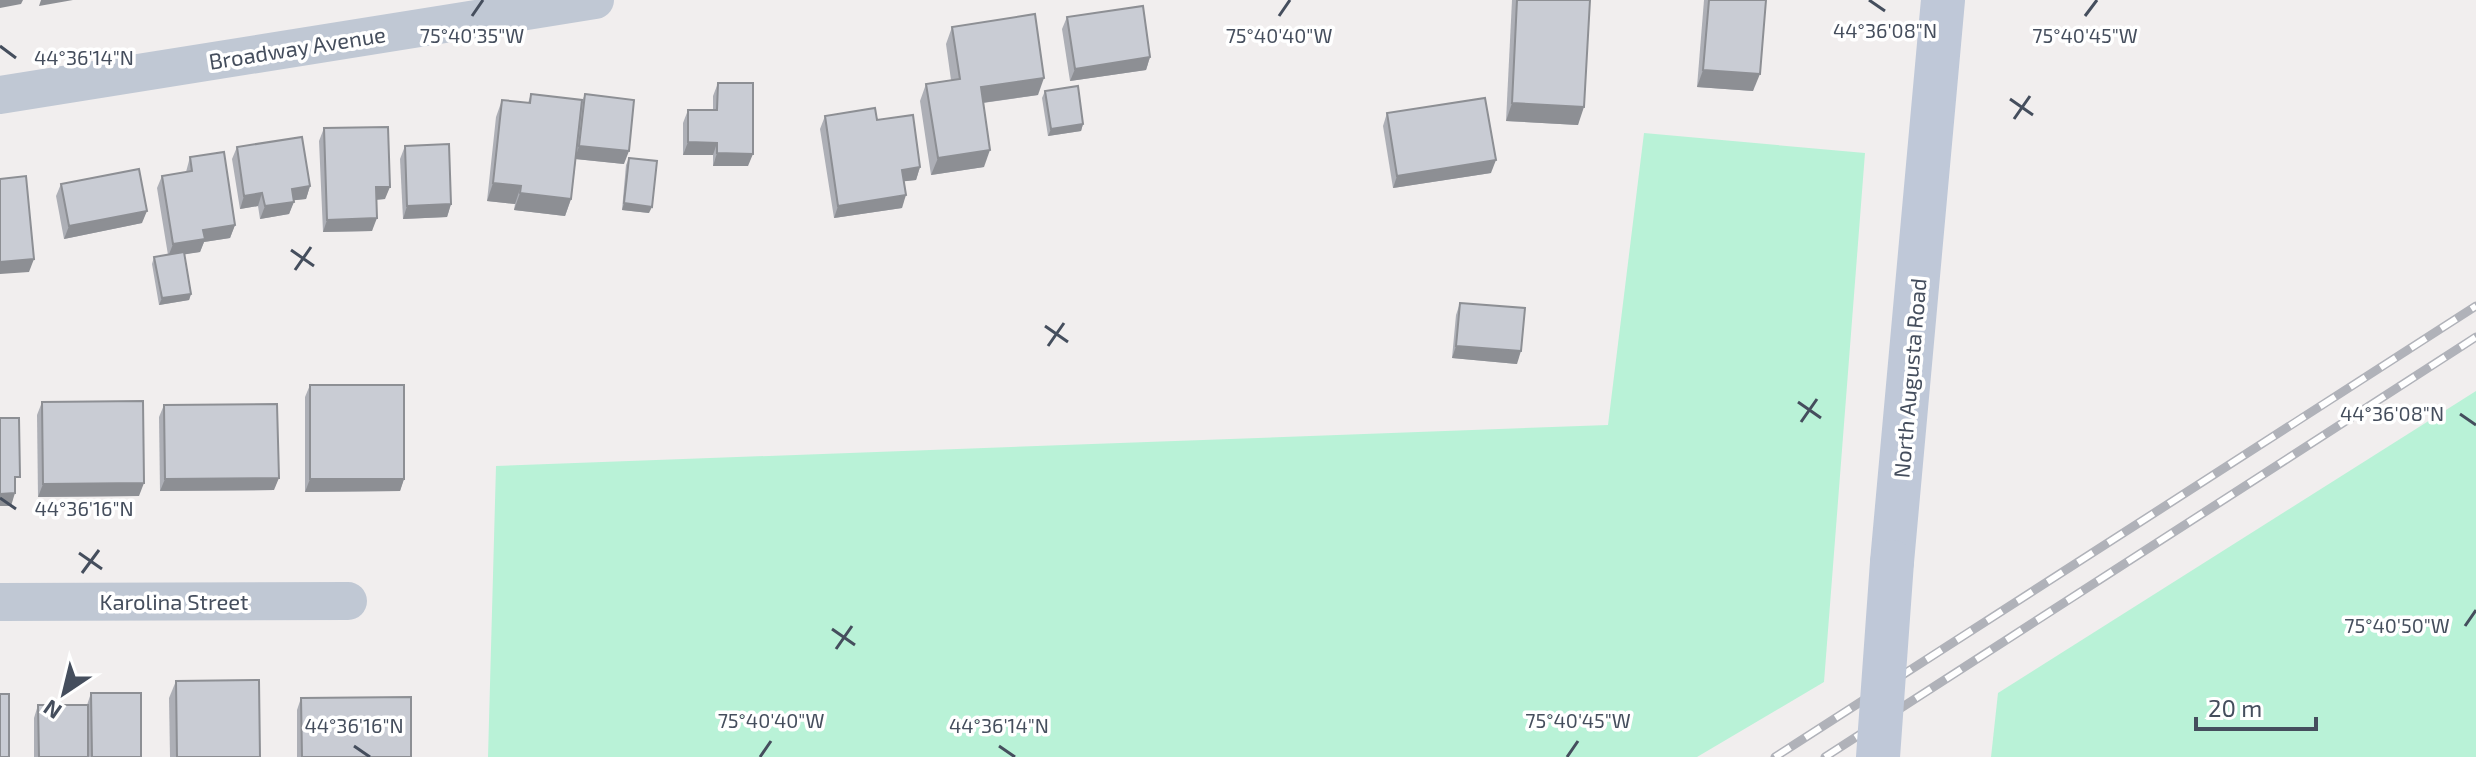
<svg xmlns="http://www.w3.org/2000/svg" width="2476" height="757" font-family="'Exo 2',sans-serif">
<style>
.green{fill:#b9f2d7}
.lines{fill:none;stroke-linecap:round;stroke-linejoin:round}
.street{stroke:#c0c8d4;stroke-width:38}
.secondary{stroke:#bfc8d8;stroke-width:44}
.rail-casing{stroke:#b0b2b9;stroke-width:9}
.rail{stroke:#fff;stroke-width:6;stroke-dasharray:18;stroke-linecap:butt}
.secondary-bridge{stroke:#bfc8d8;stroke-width:44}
.wall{fill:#adafb6}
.shaded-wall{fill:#8d8f94}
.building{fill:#c9ccd4;stroke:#8d8f94;stroke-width:2}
.ticks{fill:none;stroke:#454e5d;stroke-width:3}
.labels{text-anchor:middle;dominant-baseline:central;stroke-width:7;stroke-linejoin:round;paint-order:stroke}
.street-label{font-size:22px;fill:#454e5d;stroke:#fff}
.ticks-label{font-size:20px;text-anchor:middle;fill:#454e5d;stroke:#fff;stroke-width:7;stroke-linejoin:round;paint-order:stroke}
</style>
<rect width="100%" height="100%" fill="#f1eeee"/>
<g class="green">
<polygon points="1644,133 1865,153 1824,682 1697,757 488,757 496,466 1608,425"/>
<polygon points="2476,391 2476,757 1991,757 1998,693"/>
</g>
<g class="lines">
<g class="street">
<polyline points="0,95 595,0"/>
<polyline points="0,602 348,601"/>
</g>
<polyline class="secondary" points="1892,562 1943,0"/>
<g class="rail-casing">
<g id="rail">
<polyline points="1775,757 2476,306"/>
<polyline points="1825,757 2476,337"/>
</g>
</g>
<use href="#rail" class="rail"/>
<polyline class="secondary-bridge" points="1878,757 1892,562"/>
</g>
<g class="wall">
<polygon points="1512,0 1590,0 1578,125 1506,121"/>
<polygon points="1704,0 1766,0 1753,91 1697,87"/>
<polygon points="1067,17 1150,57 1146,70 1070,81 1062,29"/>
<polygon points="952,27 1038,95 983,103 984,167 931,175 920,101 926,84 951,80 946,44"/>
<polygon points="718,83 748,166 713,166 713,155 683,155 683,123 688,110 713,110 713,96"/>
<polygon points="1045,91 1083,124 1081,131 1048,136 1042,98"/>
<polygon points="531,94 582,102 585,94 624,164 576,159 571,199 565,216 514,210 515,204 487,201 496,117 502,100 528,103"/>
<polygon points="1387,113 1491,173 1393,188 1383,126"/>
<polygon points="825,116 920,167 916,180 904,181 902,208 834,218 820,129"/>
<polygon points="324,128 385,199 376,200 372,231 323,232 319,141"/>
<polygon points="405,146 451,204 447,217 403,219 400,159"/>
<polygon points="237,147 310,186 306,199 294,200 289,214 260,219 258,206 240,209 232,159"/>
<polygon points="190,157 235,225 230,238 204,242 200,252 184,254 191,294 189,300 159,305 152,264 154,257 168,255 157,188 162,176 186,172"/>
<polygon points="629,158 649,213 622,210 626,165"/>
<polygon points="61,184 142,223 64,239 56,196"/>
<polygon points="1460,303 1517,364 1452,358 1456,315"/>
<polygon points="310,385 404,479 400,491 305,492 305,397"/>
<polygon points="42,402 139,496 38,497 37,415"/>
<polygon points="164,405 274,490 160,491 159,417"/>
<polygon points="176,681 260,757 170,757 169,698"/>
<polygon points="91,693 141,757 34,757 34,718 38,705 87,705"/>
<polygon points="301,698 411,757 297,757 297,710"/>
</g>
<g class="shaded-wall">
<polygon points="0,0 23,0 21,4 0,8"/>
<polygon points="41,0 73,0 39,6"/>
<polygon points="1150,57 1146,70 1070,81 1075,69"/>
<polygon points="1703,70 1760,74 1753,91 1697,87"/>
<polygon points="1044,78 1038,95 974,104 981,87"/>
<polygon points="1512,103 1584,107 1578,125 1506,121"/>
<polygon points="1083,124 1081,131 1048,136 1051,129"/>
<polygon points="688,142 717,143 713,155 683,155"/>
<polygon points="579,146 629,151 624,164 575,159"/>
<polygon points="990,150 984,167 931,175 938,158"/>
<polygon points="717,153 753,154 748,166 713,166"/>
<polygon points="1496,160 1491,173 1393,188 1397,176"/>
<polygon points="920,167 916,180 898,182 902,170"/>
<polygon points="493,183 521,186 515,204 487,201"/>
<polygon points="310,186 306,199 287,201 292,189"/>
<polygon points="376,187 390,187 385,199 371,200"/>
<polygon points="262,193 258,206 240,209 244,196"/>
<polygon points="520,193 571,199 565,216 514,210"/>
<polygon points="906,195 902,208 834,218 838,206"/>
<polygon points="294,202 289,214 260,219 265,206"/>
<polygon points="624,203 652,207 649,213 622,210"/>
<polygon points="451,204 447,217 403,219 407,206"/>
<polygon points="147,211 142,223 64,239 69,226"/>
<polygon points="377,218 372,231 323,232 327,220"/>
<polygon points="235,225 230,238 204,242 200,252 168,257 173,244 203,230"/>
<polygon points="34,259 29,272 0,274 0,262"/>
<polygon points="191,294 189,300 159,305 162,298"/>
<polygon points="1456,346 1521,351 1517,364 1452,358"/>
<polygon points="279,478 274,490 160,491 165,479"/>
<polygon points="310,479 404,479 400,491 305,492"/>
<polygon points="144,483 139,496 38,497 43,484"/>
<polygon points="15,493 11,506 0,506 0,494"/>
</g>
<g class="building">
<polygon points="1517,0 1590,0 1584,107 1512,103"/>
<polygon points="1709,0 1766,0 1760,74 1703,70"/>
<polygon points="1143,6 1150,57 1075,69 1067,17"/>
<polygon points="1035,14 1044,78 981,87 990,150 938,158 926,84 960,79 952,27"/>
<polygon points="718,83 753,83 753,154 717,153 717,143 688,142 688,110 717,110"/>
<polygon points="1078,86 1083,124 1051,129 1045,91"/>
<polygon points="531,94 582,100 571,199 520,193 521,186 493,183 502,100 530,103"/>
<polygon points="585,94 634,100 629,151 579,146"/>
<polygon points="1485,98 1496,160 1397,176 1387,113"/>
<polygon points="875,108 877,120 913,115 920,167 902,170 906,195 838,206 825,116"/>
<polygon points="388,127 390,187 376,187 377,218 327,220 324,128"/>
<polygon points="302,137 310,186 292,189 294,202 265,206 262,193 244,196 237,147"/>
<polygon points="449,144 451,204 407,206 405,146"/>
<polygon points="224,152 235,225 203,230 205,239 173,244 162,176 192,171 190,157"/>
<polygon points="629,158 657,161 652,207 624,203"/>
<polygon points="139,169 147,211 69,226 61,184"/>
<polygon points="26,176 34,259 0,262 0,179"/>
<polygon points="184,252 191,294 162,298 154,257"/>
<polygon points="1460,303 1525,308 1521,351 1456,346"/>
<rect x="310" y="385" width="94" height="94"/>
<polygon points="143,401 144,483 43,484 42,402"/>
<polygon points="277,404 279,478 165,479 164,405"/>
<polygon points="0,418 19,418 20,477 15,477 15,493 0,494"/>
<polygon points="259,680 260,757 177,757 176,681"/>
<polygon points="91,693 141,693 141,757 92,757"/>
<rect x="0" y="694" width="9" height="63"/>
<polygon points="411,697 411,757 302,757 301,698"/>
<polygon points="38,705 88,705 88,757 39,757"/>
</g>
<path class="ticks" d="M1869,0L1885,11M472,16L483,0M1279,16L1290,0M2085,16L2097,0M0,46L16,58M2010,99L2033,115M2014,119L2030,96M291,250L314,266M295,270L311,247M1045,326L1068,342M1048,346L1064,323M1798,402L1821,418M2460,414L2476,425M1801,422L1817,399M0,498L16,509M79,553L102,569M82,573L99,550M2465,626L2476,610M832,629L855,645M836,649L852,626M354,746L370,757M999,746L1015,757M760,757L771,741M1567,757L1578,741"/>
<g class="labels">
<g class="street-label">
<text transform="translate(297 47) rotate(-9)">Broadway Avenue</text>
<text transform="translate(1909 378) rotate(-85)">North Augusta Road</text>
<text x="174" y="601">Karolina Street</text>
</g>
</g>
<g class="ticks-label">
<text x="1885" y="38">44°36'08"N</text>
<text x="472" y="43">75°40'35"W</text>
<text x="1279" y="43">75°40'40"W</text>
<text x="2085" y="43">75°40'45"W</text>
<text x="84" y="65">44°36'14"N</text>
<text x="2392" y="421">44°36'08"N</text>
<text x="84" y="516">44°36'16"N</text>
<text x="2397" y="633">75°40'50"W</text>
<text x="771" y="728">75°40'40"W</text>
<text x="1578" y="728">75°40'45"W</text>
<text x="354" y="733">44°36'16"N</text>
<text x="999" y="733">44°36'14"N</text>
</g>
<g transform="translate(64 693) rotate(215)" stroke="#ffffff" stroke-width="6" paint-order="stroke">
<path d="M0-6L14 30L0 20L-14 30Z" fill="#454e5d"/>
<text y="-12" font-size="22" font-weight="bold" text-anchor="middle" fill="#454e5d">N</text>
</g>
<path d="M2196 717v12h120v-12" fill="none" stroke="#454e5d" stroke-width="4"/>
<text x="2208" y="717" font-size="24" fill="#454e5d" stroke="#ffffff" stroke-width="6" paint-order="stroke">20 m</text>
</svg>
